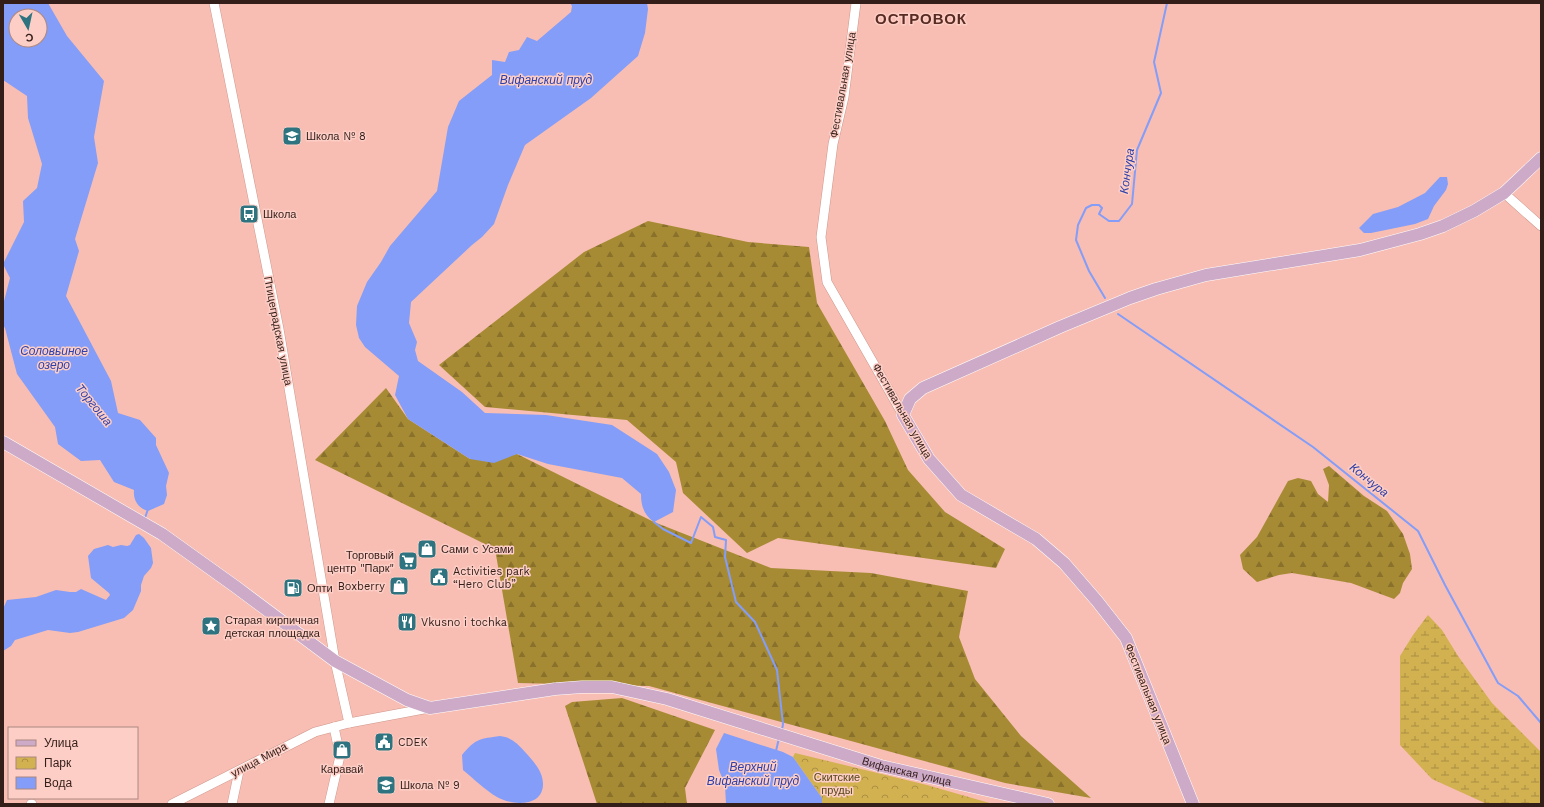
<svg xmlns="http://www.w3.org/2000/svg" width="1544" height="807" font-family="'Work Sans',sans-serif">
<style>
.forest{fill:url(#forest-firs)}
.wetland{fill:url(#wetland-marsh)}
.park{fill:url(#park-crowns)}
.water{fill:#839df8;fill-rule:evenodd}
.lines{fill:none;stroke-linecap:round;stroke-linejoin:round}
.stream{stroke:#839df8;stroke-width:2}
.minor-casing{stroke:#ce978c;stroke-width:10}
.major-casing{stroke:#fff;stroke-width:13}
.minor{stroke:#fff;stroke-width:9}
.major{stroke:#cdaac8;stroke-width:12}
.labels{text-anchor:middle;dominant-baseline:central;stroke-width:3;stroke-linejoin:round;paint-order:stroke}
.street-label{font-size:11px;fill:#331e1a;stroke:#fdcec5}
.poi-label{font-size:11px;fill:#331e1a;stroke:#fdcec5;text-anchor:start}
.park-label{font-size:11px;fill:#554618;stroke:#fdcec5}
.water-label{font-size:12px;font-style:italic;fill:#3040a9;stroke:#fdcec5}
.district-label{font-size:15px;font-weight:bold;letter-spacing:1px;fill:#572a22;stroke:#fdcec5}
</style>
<defs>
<pattern id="forest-firs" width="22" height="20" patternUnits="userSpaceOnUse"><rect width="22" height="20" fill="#a78b34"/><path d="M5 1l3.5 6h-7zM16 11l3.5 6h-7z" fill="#89712b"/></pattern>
<pattern id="wetland-marsh" width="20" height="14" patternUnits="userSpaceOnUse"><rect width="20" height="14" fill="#d2b151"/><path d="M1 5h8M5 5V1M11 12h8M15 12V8" fill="none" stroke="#ab8f42"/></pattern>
<pattern id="park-crowns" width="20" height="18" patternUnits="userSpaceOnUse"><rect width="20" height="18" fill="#d2b151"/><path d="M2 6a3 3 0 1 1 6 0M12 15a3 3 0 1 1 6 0" fill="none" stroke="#ab8f42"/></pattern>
</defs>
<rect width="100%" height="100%" fill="#f8beb3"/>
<g class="forest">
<polygon points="648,221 748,242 809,247 817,303 885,421 908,470 945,512 1005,549 996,568 778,538 747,553 683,493 676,462 627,420 485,407 439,365 584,252"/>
<polygon points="386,388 408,419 470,459 517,454 654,522 771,568 871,573 968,591 959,637 975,679 1021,736 1091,798 1005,783 649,686 518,683 495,549 315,460"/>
<polygon points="1329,466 1364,496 1387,511 1403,534 1410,554 1412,569 1403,583 1400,593 1394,599 1351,583 1292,573 1279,575 1257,582 1243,569 1240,555 1257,537 1288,481 1298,478 1311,481 1318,494 1328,502 1329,485 1323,469"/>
<polygon points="622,698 715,730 685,788 687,804 597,804 565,706 572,702"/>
</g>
<polygon class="wetland" points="1428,615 1442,630 1458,656 1492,703 1541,752 1541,804 1487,804 1432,779 1400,745 1400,656 1413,635"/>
<polygon class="park" points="795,753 927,785 993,804 822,804 822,798 793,757"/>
<g class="water">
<path d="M3,3H48L67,36L104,81L94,137L98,163L75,239L79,251L66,296L111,381L118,413L140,420L156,438V445L169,473L166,486L167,495L164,504L148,511C138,508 133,500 134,490L114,482L100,460L81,461L58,444L55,427L17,374L5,328L3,325V305L10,278L3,264L24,222L23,201L37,188L42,164L28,118L27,96L3,80ZM16,16H40V40H16Z"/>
<path d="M570,3H647L648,9L645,33L638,56L591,98L525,145L508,185L494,224L482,237L472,245L411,302L409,323L417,342L415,350L418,361L462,392L485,413L546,415L612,425L657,454L669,472L676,490L673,512L654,522C644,515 641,506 641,494L622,478L548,464L517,454L494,463L470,459L408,419L395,395L399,376L365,347L359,338L356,325L357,306L367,282L381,262L390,246L437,191L448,127L459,101L492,75V60L505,62L509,52L519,50L527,37L537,41L571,12L572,6Z"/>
<polygon points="1440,177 1447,177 1448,184 1446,190 1434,206 1428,219 1415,224 1371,233 1364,233 1359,228 1373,214 1398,207 1425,193"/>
<polygon points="139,534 144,538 151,548 153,563 151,568 144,576 141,585 141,591 133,610 124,618 78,632 70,633 48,630 15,640 11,646 3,651 3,609 7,600 36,597 56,590 70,592 76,592 81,589 106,600 110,595 109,593 91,578 88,556 94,549 108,545 113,547 121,545 127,546 130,545 136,535"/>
<polygon points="724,733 783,752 793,757 822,798 822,804 726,804 725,785 719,770 716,749"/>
<path d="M500,736C511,737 518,744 525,752C533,761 543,771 543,784C543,807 513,806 497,797C485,790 474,779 463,770L462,755C476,738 480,739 500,736Z"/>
</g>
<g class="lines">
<g class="stream">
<polyline points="1105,298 1089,271 1076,240 1078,225 1086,208 1092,205 1099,205 1102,208 1099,214 1109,221 1119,221 1132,204 1137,150 1161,93 1154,62 1167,3"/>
<polyline points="1118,314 1313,447 1418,531 1445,585 1498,683 1518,696 1541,723"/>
<polyline points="145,518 148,509"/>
<polyline points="654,520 654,522 663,529 691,543 701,517 713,527 715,537 726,540 725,557 736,602 755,622 777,670 783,724 782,730"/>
<polyline points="776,751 779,738"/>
</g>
<g class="minor-casing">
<g id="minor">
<polyline points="214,3 279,329 335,661 349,723"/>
<polyline points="856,3 844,97 833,144 821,237 827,282 903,415"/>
<polyline points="1504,193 1541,226"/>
<polyline points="31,804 32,804"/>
<polyline points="172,804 315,732 349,723 429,708"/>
<polyline points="232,804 239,771"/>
<polyline points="329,804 340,756 334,727"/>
</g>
</g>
<g class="major-casing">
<g id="major">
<path id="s1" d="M3,442L162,534L236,587L335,661L407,700L430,708L555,689L582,687H612L667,699L881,766L1048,804"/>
<polyline points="1193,804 1126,638 1097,601 1064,563 1036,539 961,495 929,459 903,415 910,399 923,388 1060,327 1130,298 1156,289 1206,275 1360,250 1420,234 1443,226 1474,211 1504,193 1541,158"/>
</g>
</g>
<use href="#minor" class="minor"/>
<use href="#major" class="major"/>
</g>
<defs>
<g id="school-square" transform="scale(1)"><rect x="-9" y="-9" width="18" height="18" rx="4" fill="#2d7480" stroke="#fdcec5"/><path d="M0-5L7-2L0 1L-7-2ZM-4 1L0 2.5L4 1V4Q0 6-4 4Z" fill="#fff"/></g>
<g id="bus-square" transform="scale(1)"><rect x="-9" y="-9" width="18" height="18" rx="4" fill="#2d7480" stroke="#fdcec5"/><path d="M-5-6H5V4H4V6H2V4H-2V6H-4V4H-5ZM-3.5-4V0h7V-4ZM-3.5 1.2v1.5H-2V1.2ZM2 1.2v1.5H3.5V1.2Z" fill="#fff"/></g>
<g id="shop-square" transform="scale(1)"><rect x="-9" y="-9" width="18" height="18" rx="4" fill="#2d7480" stroke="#fdcec5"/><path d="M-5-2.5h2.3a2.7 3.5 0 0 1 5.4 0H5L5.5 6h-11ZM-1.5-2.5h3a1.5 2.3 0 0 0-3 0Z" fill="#fff"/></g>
<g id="supermarket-square" transform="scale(1)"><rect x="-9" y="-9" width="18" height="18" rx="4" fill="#2d7480" stroke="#fdcec5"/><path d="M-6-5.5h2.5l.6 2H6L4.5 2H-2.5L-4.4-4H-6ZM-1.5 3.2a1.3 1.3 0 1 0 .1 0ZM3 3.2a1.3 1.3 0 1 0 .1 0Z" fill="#fff"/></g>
<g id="civic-square" transform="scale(1)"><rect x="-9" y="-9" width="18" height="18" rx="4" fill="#2d7480" stroke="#fdcec5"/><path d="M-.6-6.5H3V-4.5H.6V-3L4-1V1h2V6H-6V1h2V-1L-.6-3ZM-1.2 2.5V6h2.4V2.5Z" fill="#fff"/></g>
<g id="fuel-square" transform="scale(1)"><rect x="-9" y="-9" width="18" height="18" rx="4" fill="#2d7480" stroke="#fdcec5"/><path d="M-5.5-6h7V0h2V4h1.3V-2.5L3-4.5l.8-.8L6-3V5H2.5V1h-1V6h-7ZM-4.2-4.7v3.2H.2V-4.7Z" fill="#fff"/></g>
<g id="restaurant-square" transform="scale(1)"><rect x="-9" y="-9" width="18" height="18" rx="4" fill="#2d7480" stroke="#fdcec5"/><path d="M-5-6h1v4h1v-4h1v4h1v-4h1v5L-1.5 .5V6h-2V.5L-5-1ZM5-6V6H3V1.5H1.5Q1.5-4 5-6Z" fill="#fff"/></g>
<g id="sight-square" transform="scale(1)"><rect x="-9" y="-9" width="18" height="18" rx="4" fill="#2d7480" stroke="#fdcec5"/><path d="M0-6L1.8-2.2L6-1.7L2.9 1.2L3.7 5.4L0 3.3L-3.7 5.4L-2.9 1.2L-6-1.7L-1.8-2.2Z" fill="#fff"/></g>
</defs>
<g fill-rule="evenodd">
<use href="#school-square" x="292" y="136"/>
<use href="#bus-square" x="249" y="214"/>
<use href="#shop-square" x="427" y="549"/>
<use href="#supermarket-square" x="408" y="561"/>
<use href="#civic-square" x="439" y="577"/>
<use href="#shop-square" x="399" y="586"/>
<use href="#fuel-square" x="293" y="588"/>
<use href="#restaurant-square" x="407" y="622"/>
<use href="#sight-square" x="211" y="626"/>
<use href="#civic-square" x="384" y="742"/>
<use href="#shop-square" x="342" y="750"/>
<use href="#school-square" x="386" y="785"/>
</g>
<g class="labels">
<g class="street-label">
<text transform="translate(843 85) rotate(-80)">Фестивальная улица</text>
<text transform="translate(278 331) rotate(79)">Птицеградская улица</text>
<text transform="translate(902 411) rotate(60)">Фестивальная улица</text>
<text transform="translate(1148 694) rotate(68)">Фестивальная улица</text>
<text transform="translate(259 760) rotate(-28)">улица Мира</text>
<text stroke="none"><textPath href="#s1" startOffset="995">Вифанская улица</textPath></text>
</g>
<g class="poi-label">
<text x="306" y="136">Школа № 8</text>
<text x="263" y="214">Школа</text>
<text x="441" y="549">Сами с Усами</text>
<text x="394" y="555" text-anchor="end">Торговый<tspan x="394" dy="13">центр "Парк"</tspan></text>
<text x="453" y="571">Activities park<tspan x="453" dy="13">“Hero Club”</tspan></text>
<text x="385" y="586" text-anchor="end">Boxberry</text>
<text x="307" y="588">Опти</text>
<text x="225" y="620">Старая кирпичная<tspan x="225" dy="13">детская площадка</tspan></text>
<text x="421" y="622">Vkusno i tochka</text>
<text x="398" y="742">CDEK</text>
<text x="342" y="769" text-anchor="middle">Каравай</text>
<text x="400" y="785">Школа № 9</text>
</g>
<g class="park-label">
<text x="837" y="777">Скитские<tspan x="837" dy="13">пруды</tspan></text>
</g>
<g class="water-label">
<text x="546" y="80">Вифанский пруд</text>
<text transform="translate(1127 171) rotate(-82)">Кончура</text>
<text x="54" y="351">Соловьиное<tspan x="54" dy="14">озеро</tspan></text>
<text transform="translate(94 405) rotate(51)">Торгоша</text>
<text transform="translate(1369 480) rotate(39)">Кончура</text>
<text x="753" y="767">Верхний<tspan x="753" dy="14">Вифанский пруд</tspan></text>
</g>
<g class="district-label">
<text x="921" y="19">ОСТРОВОК</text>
</g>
</g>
<rect width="1544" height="807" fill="none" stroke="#331e1a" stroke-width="8"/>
<rect x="8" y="727" width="130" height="72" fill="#fdcec5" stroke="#ac8881"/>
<rect x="16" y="740" width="20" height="6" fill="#cdaac8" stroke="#ac8881"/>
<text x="44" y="747" font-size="12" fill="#331e1a">Улица</text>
<rect x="16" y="757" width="20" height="12" fill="url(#park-crowns)" stroke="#ac8881"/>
<text x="44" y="767" font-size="12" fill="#331e1a">Парк</text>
<rect x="16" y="777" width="20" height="12" fill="#839df8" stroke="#ac8881"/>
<text x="44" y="787" font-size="12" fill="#331e1a">Вода</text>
<g transform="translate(28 28) rotate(171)"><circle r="19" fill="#fdcec5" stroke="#ac8881"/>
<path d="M0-3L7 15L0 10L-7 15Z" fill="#2d7480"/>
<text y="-6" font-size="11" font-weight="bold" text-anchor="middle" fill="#331e1a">С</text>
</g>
</svg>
